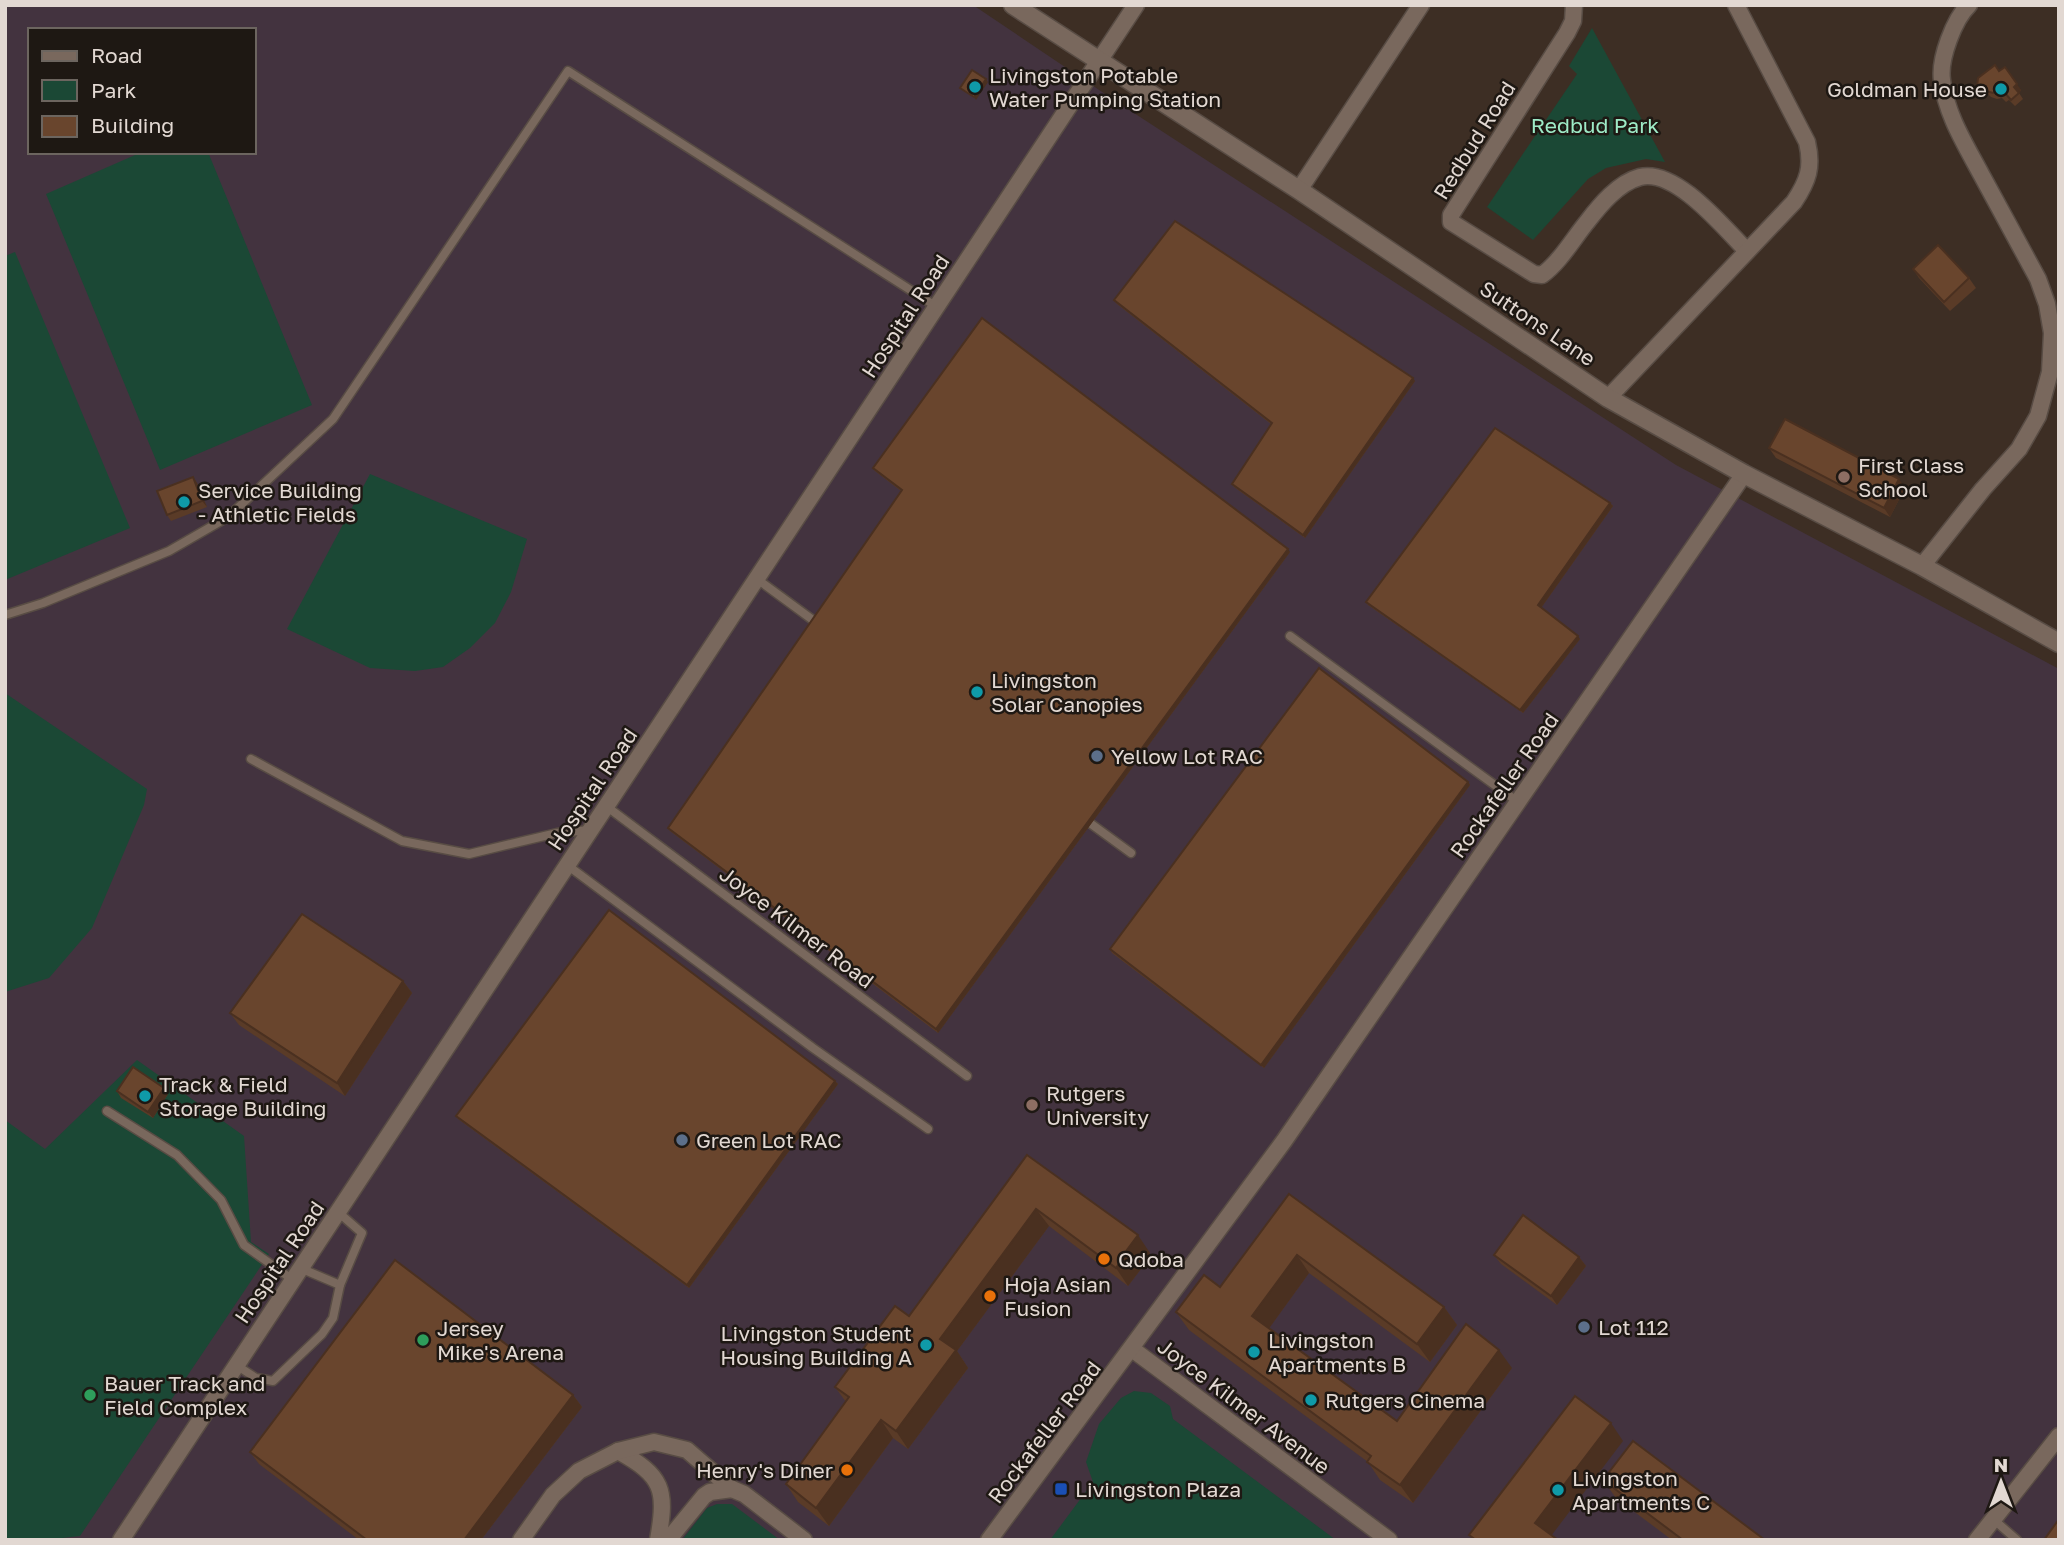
<svg xmlns="http://www.w3.org/2000/svg" width="2064" height="1545" font-family="'Golos Text',sans-serif">
<style>
.education{fill:#43333f;fill-rule:evenodd}
.green{fill:#1b4835}
.lines{fill:none;stroke-linecap:round;stroke-linejoin:round}
.lane-casing{stroke:#584c44;stroke-width:11}
.street-casing{stroke:#584c44;stroke-width:19}
.secondary-casing{stroke:#584c44;stroke-width:21}
.lane{stroke:#79685d;stroke-width:8}
.street{stroke:#79685d;stroke-width:16}
.secondary{stroke:#79685d;stroke-width:18}
.wall{fill:#5a3b27}
.shaded-wall{fill:#4a3020}
.building{fill:#69452d;stroke:#4a3020;stroke-width:2}
.culture-dot{fill:#0f9aa8;stroke:#1e1813;stroke-width:2.5}
.education-dot{fill:#8d6e63;stroke:#1e1813;stroke-width:2.5}
.service-dot{fill:#5c6f8a;stroke:#1e1813;stroke-width:2.5}
.food-dot{fill:#e8710a;stroke:#1e1813;stroke-width:2.5}
.leisure-dot{fill:#2e9e5b;stroke:#1e1813;stroke-width:2.5}
.transit-dot{fill:#1a4fb4;stroke:#1e1813;stroke-width:2.5}
.labels{text-anchor:middle;dominant-baseline:central;stroke-width:5;stroke-linejoin:round;paint-order:stroke}
.poi-label{font-size:21px;fill:#e2d8d2;stroke:#1e1813;text-anchor:start}
.park-label{font-size:21px;fill:#9eebc7;stroke:#1e1813}
.street-label{font-size:21px;fill:#e2d8d2;stroke:#1e1813}
</style>
<rect width="100%" height="100%" fill="#3d2e24"/>
<path class="education" d="M5,5H973L1117,102L1676,465L2059,669V1540H5ZM30,30H254V152H30Z"/>
<g class="green">
<polygon points="1592,28 1665,162 1646,159 1606,168 1588,179 1533,240 1487,207 1577,74 1569,66"/>
<polygon points="142,152 208,152 312,405 160,470 46,194"/>
<polygon points="15,252 130,528 5,580 5,256"/>
<polygon points="370,474 527,539 511,592 495,623 470,648 443,667 415,671 370,668 287,629"/>
<polygon points="5,693 147,789 144,805 92,928 49,978 5,992"/>
<polygon points="137,1060 244,1136 251,1242 269,1254 80,1536 45,1540 5,1540 5,1120 45,1149"/>
<polygon points="1134,1391 1151,1393 1170,1406 1173,1419 1336,1540 1050,1540 1093,1482 1086,1462 1099,1424 1121,1398"/>
<polygon points="717,1504 732,1504 780,1540 682,1540 707,1508"/>
</g>
<g class="lines">
<g class="lane-casing">
<g id="lane">
<polyline points="757,579 821,626"/>
<polyline points="5,615 43,603 169,551 228,517 333,419 568,71 937,307"/>
<polyline points="1290,636 1518,802"/>
<polyline points="251,759 402,841 469,854 557,833 590,830"/>
<polyline points="606,806 967,1076"/>
<polyline points="1083,818 1131,853"/>
<polyline points="567,865 813,1048 928,1129"/>
<polyline points="107,1111 177,1155 221,1200 244,1245 293,1280"/>
<polyline points="300,1268 340,1285 362,1233 338,1212"/>
<polyline points="236,1365 256,1378 273,1381 322,1334 333,1318 340,1285"/>
<polyline points="1993,1519 2017,1540"/>
</g>
</g>
<g class="street-casing">
<g id="street">
<path d="M1574,5L1573,21L1567,33L1451,215V222L1534,274L1542,275C1560,262 1573,239 1587,222C1600,205 1618,183 1640,177C1676,168 1724,228 1747,251"/>
<polyline points="1299,190 1421,5"/>
<path d="M1608,398L1794,202C1808,181 1813,167 1807,142L1736,5"/>
<path d="M1922,566L1983,489L2019,449L2038,416L2050,372L2052,333L2047,304L2038,279C2019,244 2000,209 1981,174C1965,144 1946,114 1942,80C1939,59 1954,19 1969,5"/>
<polyline points="1132,1349 1389,1540"/>
<path d="M618,1451C663,1476 667,1489 658,1540"/>
<polyline points="121,1540 1136,5"/>
<polyline points="521,1540 553,1495 579,1471 618,1451 654,1442 687,1450 732,1489 744,1494 804,1540"/>
<polyline points="668,1540 704,1496 710,1492 732,1489"/>
<polyline points="989,1540 1284,1141 1744,474"/>
<polyline points="1977,1540 2059,1436"/>
</g>
</g>
<g class="secondary-casing">
<polyline id="secondary" points="1013,5 1299,190 1608,398 1744,474 1922,566 2059,643"/>
</g>
<use href="#lane" class="lane"/>
<use href="#street" class="street"/>
<use href="#secondary" class="secondary"/>
</g>
<g class="wall">
<polygon points="1999,71 2021,90 2019,93 2023,99 2015,106 2009,100 2006,102 2002,98 1997,99 1991,97 1988,94 1984,95 1977,87"/>
<polygon points="1913,269 1969,278 1976,288 1950,311 1919,278"/>
<polygon points="1114,300 1415,381 1305,538 1234,487 1232,484 1271,424 1117,304"/>
<polygon points="1769,448 1905,488 1890,517 1776,458"/>
<polygon points="873,468 1290,552 938,1033 670,831 668,828 901,491 875,471"/>
<polygon points="193,477 197,483 207,507 171,521 167,515"/>
<polygon points="1610,503 1613,506 1541,608 1580,639 1523,713 1368,605 1366,602"/>
<polygon points="1468,782 1470,785 1264,1068 1112,953 1110,949"/>
<polygon points="403,981 412,993 345,1096 239,1025 230,1013"/>
<polygon points="835,1081 838,1084 689,1288 458,1119 456,1116"/>
<polygon points="117,1091 168,1094 153,1118 121,1098"/>
<polygon points="1027,1155 1150,1253 1140,1267 1141,1269 1128,1286 1049,1226 957,1351 968,1368 908,1449 893,1438 829,1526 798,1502 786,1484 846,1402 835,1387 909,1316"/>
<polygon points="1289,1194 1444,1307 1457,1325 1430,1362 1309,1273 1269,1328 1397,1421 1512,1368 1413,1503 1380,1480 1368,1462 1189,1330 1176,1312 1220,1287"/>
<polygon points="1494,1255 1579,1257 1586,1266 1557,1305 1501,1264"/>
<polygon points="573,1395 582,1407 481,1540 359,1540 259,1464 250,1452"/>
<polygon points="1603,1480 1765,1540 1672,1540 1616,1498"/>
</g>
<g class="shaded-wall">
<polygon points="986,79 988,82 976,100 974,97"/>
<polygon points="2017,84 2021,90 2019,94 2014,87"/>
<polygon points="1413,378 1415,381 1305,538 1303,535"/>
<polygon points="193,477 197,483 207,507 202,501"/>
<polygon points="1899,479 1905,488 1890,517 1884,508"/>
<polygon points="1610,503 1613,506 1541,608 1538,605"/>
<polygon points="1288,549 1290,552 938,1033 936,1029"/>
<polygon points="1578,636 1580,639 1523,713 1520,710"/>
<polygon points="1468,782 1470,785 1264,1068 1261,1065"/>
<polygon points="403,981 412,993 345,1096 337,1083"/>
<polygon points="835,1081 838,1084 689,1288 687,1285"/>
<polygon points="164,1088 168,1094 153,1118 148,1112"/>
<polygon points="1036,1209 1049,1226 957,1351 968,1368 908,1449 896,1431 940,1339"/>
<polygon points="1138,1235 1150,1253 1140,1267 1141,1269 1128,1286 1116,1268 1127,1250"/>
<polygon points="1297,1255 1309,1273 1265,1334 1252,1316"/>
<polygon points="1579,1257 1586,1266 1557,1305 1551,1296"/>
<polygon points="1444,1307 1457,1325 1430,1362 1417,1344"/>
<polygon points="1499,1350 1512,1368 1413,1503 1400,1485"/>
<polygon points="573,1395 582,1407 481,1540 464,1540"/>
<polygon points="881,1420 893,1438 829,1526 816,1508"/>
<polygon points="1611,1423 1623,1441 1548,1540 1535,1523"/>
</g>
<g class="building">
<polygon points="1995,65 1999,71 2005,67 2017,84 2014,87 2019,93 2011,100 2005,93 2002,96 1998,91 1993,93 1986,91 1986,87 1980,89 1977,87 1978,78"/>
<polygon points="972,70 986,79 974,97 960,88"/>
<polygon points="1175,221 1413,378 1303,535 1232,484 1272,423 1114,300"/>
<polygon points="1938,245 1969,278 1944,302 1913,269"/>
<polygon points="982,318 1288,549 936,1029 668,828 902,490 873,468"/>
<polygon points="1785,419 1899,479 1884,508 1769,448"/>
<polygon points="1495,428 1610,503 1538,605 1578,636 1520,710 1366,602"/>
<polygon points="193,477 202,501 167,515 157,491"/>
<polygon points="1319,668 1468,782 1261,1065 1110,949"/>
<polygon points="609,910 835,1081 687,1285 456,1116"/>
<polygon points="302,914 403,981 337,1083 230,1013"/>
<polygon points="133,1067 164,1088 148,1112 117,1091"/>
<polygon points="1027,1155 1138,1235 1127,1250 1128,1251 1116,1268 1036,1209 940,1339 956,1350 896,1431 881,1420 816,1508 786,1484 849,1397 835,1387 895,1306 909,1316"/>
<polygon points="1289,1194 1444,1307 1417,1344 1297,1255 1252,1316 1397,1421 1466,1324 1499,1350 1400,1485 1367,1462 1371,1456 1176,1312 1204,1275 1220,1287"/>
<polygon points="1523,1215 1579,1257 1551,1296 1494,1255"/>
<polygon points="395,1260 573,1395 464,1540 367,1540 250,1452"/>
<polygon points="1575,1396 1611,1423 1535,1523 1558,1540 1476,1540 1469,1535"/>
<polygon points="1633,1441 1765,1540 1683,1540 1603,1480"/>
<polygon points="2059,1519 2059,1540 2044,1540"/>
</g>
<g class="culture-dot">
<circle cx="975" cy="87" r="7"/>
<circle cx="2001" cy="89" r="7"/>
<circle cx="184" cy="502" r="7"/>
<circle cx="977" cy="692" r="7"/>
<circle cx="145" cy="1096" r="7"/>
<circle cx="926" cy="1345" r="7"/>
<circle cx="1254" cy="1352" r="7"/>
<circle cx="1311" cy="1400" r="7"/>
<circle cx="1558" cy="1490" r="7"/>
</g>
<g class="education-dot">
<circle cx="1844" cy="477" r="7"/>
<circle cx="1032" cy="1105" r="7"/>
</g>
<g class="service-dot">
<circle cx="1097" cy="756" r="7"/>
<circle cx="682" cy="1140" r="7"/>
<circle cx="1584" cy="1327" r="7"/>
</g>
<g class="food-dot">
<circle cx="1104" cy="1259" r="7"/>
<circle cx="990" cy="1296" r="7"/>
<circle cx="847" cy="1470" r="7"/>
</g>
<g class="leisure-dot">
<circle cx="423" cy="1340" r="7"/>
<circle cx="90" cy="1395" r="7"/>
</g>
<rect class="transit-dot" x="1054" y="1482" width="14" height="14" rx="3.5"/>
<g class="labels">
<g class="poi-label">
<text x="989" y="75">Livingston Potable<tspan x="989" dy="24">Water Pumping Station</tspan></text>
<text x="1987" y="89" text-anchor="end">Goldman House</text>
<text x="1858" y="465">First Class<tspan x="1858" dy="24">School</tspan></text>
<text x="198" y="490">Service Building<tspan x="198" dy="24">- Athletic Fields</tspan></text>
<text x="991" y="680">Livingston<tspan x="991" dy="24">Solar Canopies</tspan></text>
<text x="1111" y="756">Yellow Lot RAC</text>
<text x="159" y="1084">Track &amp; Field<tspan x="159" dy="24">Storage Building</tspan></text>
<text x="1046" y="1093">Rutgers<tspan x="1046" dy="24">University</tspan></text>
<text x="696" y="1140">Green Lot RAC</text>
<text x="1118" y="1259">Qdoba</text>
<text x="1004" y="1284">Hoja Asian<tspan x="1004" dy="24">Fusion</tspan></text>
<text x="1598" y="1327">Lot 112</text>
<text x="437" y="1328">Jersey<tspan x="437" dy="24">Mike's Arena</tspan></text>
<text x="912" y="1333" text-anchor="end">Livingston Student<tspan x="912" dy="24">Housing Building A</tspan></text>
<text x="1268" y="1340">Livingston<tspan x="1268" dy="24">Apartments B</tspan></text>
<text x="104" y="1383">Bauer Track and<tspan x="104" dy="24">Field Complex</tspan></text>
<text x="1325" y="1400">Rutgers Cinema</text>
<text x="833" y="1470" text-anchor="end">Henry's Diner</text>
<text x="1572" y="1478">Livingston<tspan x="1572" dy="24">Apartments C</tspan></text>
<text x="1075" y="1489">Livingston Plaza</text>
</g>
<g class="park-label">
<text x="1595" y="125">Redbud Park</text>
</g>
<g class="street-label">
<text transform="translate(1474 140) rotate(-58)">Redbud Road</text>
<text transform="translate(905 316) rotate(-57)">Hospital Road</text>
<text transform="translate(1538 323) rotate(34)">Suttons Lane</text>
<text transform="translate(1504 785) rotate(-55)">Rockafeller Road</text>
<text transform="translate(592 789) rotate(-56)">Hospital Road</text>
<text transform="translate(797 927) rotate(37)">Joyce Kilmer Road</text>
<text transform="translate(279 1262) rotate(-56)">Hospital Road</text>
<text transform="translate(1244 1406) rotate(37)">Joyce Kilmer Avenue</text>
<text transform="translate(1044 1432) rotate(-53)">Rockafeller Road</text>
</g>
</g>
<rect width="2064" height="1545" fill="none" stroke="#e2d8d2" stroke-width="14"/>
<rect x="28" y="28" width="228" height="126" fill="#1e1813" stroke="#6c655f" stroke-width="2"/>
<rect x="42" y="51" width="35" height="10" fill="#79685d" stroke="#6c655f" stroke-width="2"/>
<text x="91" y="63" font-size="21" fill="#e2d8d2">Road</text>
<rect x="42" y="80" width="35" height="21" fill="#1b4835" stroke="#6c655f" stroke-width="2"/>
<text x="91" y="98" font-size="21" fill="#e2d8d2">Park</text>
<rect x="42" y="116" width="35" height="21" fill="#69452d" stroke="#6c655f" stroke-width="2"/>
<text x="91" y="133" font-size="21" fill="#e2d8d2">Building</text>
<g transform="translate(2001 1482)" stroke="#1e1813" stroke-width="5" paint-order="stroke">
<path d="M0-5L12 26L0 18L-12 26Z" fill="#e2d8d2"/>
<text y="-10" font-size="19" font-weight="bold" text-anchor="middle" fill="#e2d8d2">N</text>
</g>
</svg>
